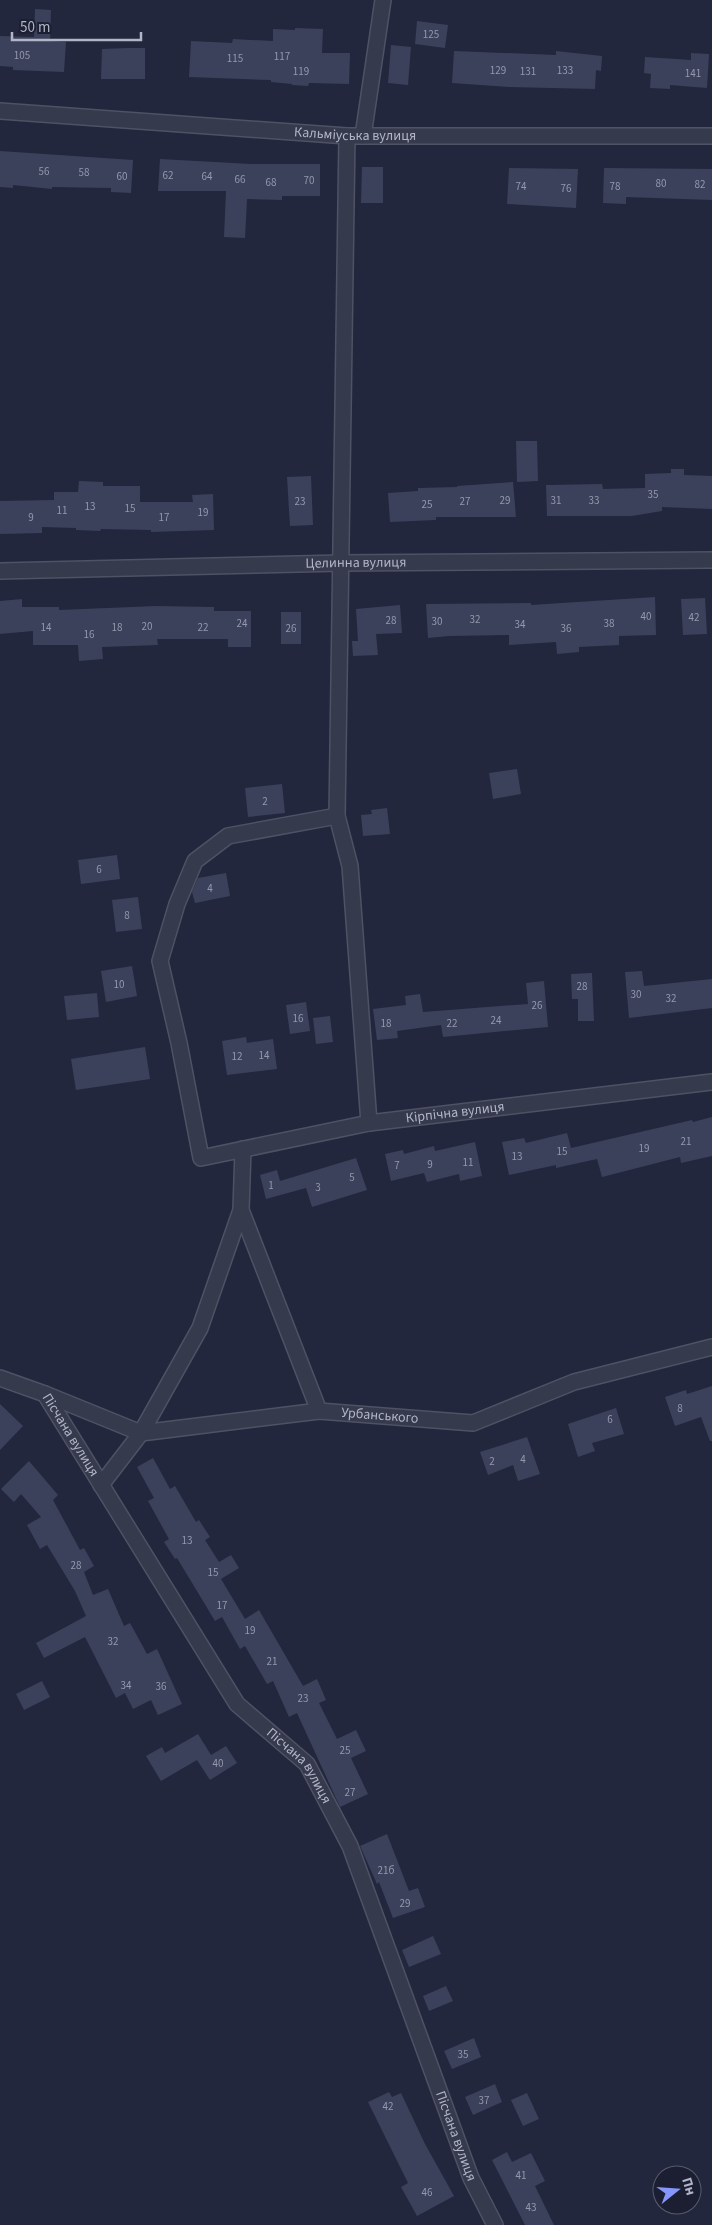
<svg xmlns="http://www.w3.org/2000/svg" width="712" height="2225" font-family="'Source Sans 3',sans-serif">
<style>
.building{fill:#3c415b}
.lines{fill:none;stroke-linecap:round;stroke-linejoin:round}
.street-casing{stroke:#4f5265;stroke-width:18}
.street{stroke:#363a4d;stroke-width:15}
.labels{text-anchor:middle;dominant-baseline:central;stroke-width:5;stroke-linejoin:round;paint-order:stroke}
.number-label{font-size:11px;fill:#9498ad}
.street-label{font-size:14px;fill:#b2b5c8;stroke:#1c1f32}
</style>
<rect width="100%" height="100%" fill="#22273d"/>
<g class="building">
<polygon points="35,9 51,10 50,41 66,42 64,72 13,70 13,67 0,66 0,36 34,37"/>
<polygon points="417,21 448,25 445,48 415,44"/>
<polygon points="295,28 323,29 322,53 350,53 349,84 309,83 308,86 292,85 292,84 271,82 271,80 189,77 191,41 232,43 233,39 273,41 273,29 295,30"/>
<polygon points="391,45 411,47 408,85 388,83"/>
<polygon points="128,48 145,48 145,79 101,79 102,49"/>
<polygon points="454,51 556,55 556,51 602,56 601,71 596,70 595,89 509,87 452,83"/>
<polygon points="691,53 709,54 707,88 670,85 670,89 650,88 651,74 644,73 645,57 691,60"/>
<polygon points="0,151 133,160 131,193 111,192 111,188 52,187 52,189 13,185 13,188 0,187"/>
<polygon points="160,159 251,164 320,164 320,196 282,196 282,200 247,199 245,238 224,237 226,191 158,191"/>
<polygon points="362,167 383,167 383,203 361,203"/>
<polygon points="509,168 578,169 576,208 507,204"/>
<polygon points="604,168 712,169 712,200 626,197 626,204 603,203"/>
<polygon points="516,441 537,441 538,481 517,482"/>
<polygon points="671,469 684,469 684,475 712,476 712,509 662,507 662,511 632,516 547,516 546,485 602,484 603,489 645,488 645,474 671,473"/>
<polygon points="311,476 313,525 290,526 287,477"/>
<polygon points="79,481 103,482 103,486 140,486 140,502 193,502 192,495 213,494 214,530 151,532 151,530 101,529 100,531 76,530 76,528 42,527 42,533 0,534 0,501 54,500 54,492 78,492"/>
<polygon points="513,482 516,517 436,517 436,520 390,522 388,493 418,491 418,488 457,487 457,486"/>
<polygon points="655,597 656,635 619,636 619,645 579,647 579,652 557,654 556,642 509,645 509,635 449,636 428,638 426,604 531,603 531,605"/>
<polygon points="705,598 707,634 683,635 681,599"/>
<polygon points="22,599 22,607 59,607 59,610 156,606 214,607 214,611 251,611 251,647 228,647 228,639 157,639 158,645 102,647 103,659 79,661 78,645 33,645 33,631 0,634 0,601"/>
<polygon points="400,605 402,633 376,634 378,655 353,656 352,641 358,641 356,609"/>
<rect x="281" y="612" width="20" height="32"/>
<polygon points="517,769 521,794 493,799 489,773"/>
<polygon points="282,784 285,813 248,817 245,788"/>
<polygon points="387,808 390,834 363,836 361,815 372,814 371,810"/>
<polygon points="117,855 120,879 81,884 78,860"/>
<polygon points="226,873 230,896 195,903 192,892 198,878"/>
<polygon points="138,897 142,929 116,932 112,900"/>
<polygon points="132,966 137,996 106,1002 101,971"/>
<polygon points="642,971 644,986 712,979 712,1008 629,1018 625,972"/>
<polygon points="592,973 594,1021 578,1021 578,999 572,999 571,974"/>
<polygon points="544,981 548,1027 443,1037 441,1025 397,1031 398,1038 377,1040 373,1009 406,1005 405,996 420,994 423,1012 528,1004 526,983"/>
<polygon points="97,993 99,1017 67,1020 64,996"/>
<polygon points="306,1002 310,1031 290,1034 286,1005"/>
<polygon points="330,1016 333,1042 316,1044 313,1018"/>
<polygon points="246,1037 247,1043 273,1039 277,1069 227,1075 222,1041"/>
<polygon points="145,1047 150,1079 76,1090 71,1059"/>
<polygon points="712,1117 712,1156 681,1163 680,1157 602,1177 597,1159 556,1168 556,1165 509,1175 502,1142 524,1138 526,1143 567,1133 571,1148 692,1120 693,1122"/>
<polygon points="475,1142 482,1176 460,1181 459,1174 427,1182 424,1173 391,1181 385,1154 403,1150 404,1154 434,1146 435,1151"/>
<polygon points="356,1158 367,1190 312,1207 306,1188 266,1199 260,1175 277,1170 280,1181"/>
<polygon points="712,1386 712,1441 710,1441 701,1417 675,1426 665,1397 686,1390 687,1394"/>
<polygon points="0,1404 23,1426 0,1450"/>
<polygon points="616,1408 624,1434 592,1443 595,1451 578,1457 568,1424"/>
<polygon points="527,1437 540,1474 518,1481 513,1465 488,1475 480,1452"/>
<polygon points="153,1458 170,1489 175,1486 196,1522 199,1520 210,1537 205,1540 219,1562 231,1555 239,1568 221,1579 245,1619 259,1610 303,1686 317,1679 326,1700 319,1703 337,1739 356,1730 366,1751 351,1758 368,1794 340,1807 297,1713 289,1717 273,1681 267,1684 245,1646 240,1649 222,1617 215,1621 177,1558 175,1559 164,1542 169,1539 148,1501 154,1498 137,1467"/>
<polygon points="29,1461 58,1495 53,1500 80,1550 84,1548 94,1566 84,1572 93,1595 108,1589 124,1626 130,1623 147,1654 157,1649 182,1704 158,1715 151,1700 133,1709 125,1693 116,1698 85,1637 44,1658 36,1643 86,1616 75,1591 47,1545 40,1549 27,1525 41,1517 21,1494 14,1502 1,1489"/>
<polygon points="42,1681 50,1697 24,1710 16,1694"/>
<polygon points="198,1734 211,1755 226,1746 237,1763 210,1780 197,1760 161,1781 146,1756 162,1747 165,1753"/>
<polygon points="387,1834 409,1891 418,1888 425,1907 393,1918 379,1882 377,1884 360,1846"/>
<polygon points="433,1936 441,1954 409,1967 402,1950"/>
<polygon points="446,1986 453,2001 429,2011 423,1996"/>
<polygon points="474,2038 481,2057 452,2069 444,2051"/>
<polygon points="495,2084 502,2102 473,2115 465,2097"/>
<polygon points="389,2092 392,2097 401,2093 425,2144 454,2196 417,2216 401,2187 408,2183 368,2102"/>
<polygon points="527,2093 539,2119 523,2126 511,2100"/>
<polygon points="507,2152 512,2162 531,2153 545,2181 535,2186 554,2225 525,2225 492,2160"/>
</g>
<g class="lines">
<g class="street-casing">
<g id="street">
<path id="s1" d="M0,111L347,136H712"/>
<polyline points="347,136 337,816 350,866 369,1123"/>
<polyline points="363,136 383,0"/>
<path id="s2" d="M0,571L342,563L712,560"/>
<path id="s3" d="M337,816L228,836L195,861L177,904L160,961L179,1043L201,1158L369,1123L712,1082"/>
<polyline points="243,1149 241,1210 319,1411"/>
<path id="s4" d="M0,1378L45,1394L237,1704L307,1764L350,1846L471,2178L495,2225"/>
<path id="s5" d="M45,1394L141,1433L319,1411L473,1423L574,1382L712,1347"/>
<polyline points="101,1485 141,1433 200,1328 241,1210"/>
</g>
</g>
<use href="#street" class="street"/>
</g>
<g class="labels">
<g class="number-label">
<text x="431" y="34">125</text>
<text x="22" y="55">105</text>
<text x="282" y="56">117</text>
<text x="235" y="58">115</text>
<text x="498" y="70">129</text>
<text x="565" y="70">133</text>
<text x="301" y="71">119</text>
<text x="528" y="71">131</text>
<text x="693" y="73">141</text>
<text x="44" y="171">56</text>
<text x="84" y="172">58</text>
<text x="168" y="175">62</text>
<text x="122" y="176">60</text>
<text x="207" y="176">64</text>
<text x="240" y="179">66</text>
<text x="309" y="180">70</text>
<text x="271" y="182">68</text>
<text x="661" y="183">80</text>
<text x="700" y="184">82</text>
<text x="521" y="186">74</text>
<text x="615" y="186">78</text>
<text x="566" y="188">76</text>
<text x="653" y="494">35</text>
<text x="505" y="500">29</text>
<text x="556" y="500">31</text>
<text x="594" y="500">33</text>
<text x="300" y="501">23</text>
<text x="465" y="501">27</text>
<text x="427" y="504">25</text>
<text x="90" y="506">13</text>
<text x="130" y="508">15</text>
<text x="62" y="510">11</text>
<text x="203" y="512">19</text>
<text x="31" y="517">9</text>
<text x="164" y="517">17</text>
<text x="646" y="616">40</text>
<text x="694" y="617">42</text>
<text x="475" y="619">32</text>
<text x="391" y="620">28</text>
<text x="437" y="621">30</text>
<text x="242" y="623">24</text>
<text x="609" y="623">38</text>
<text x="520" y="624">34</text>
<text x="147" y="626">20</text>
<text x="46" y="627">14</text>
<text x="117" y="627">18</text>
<text x="203" y="627">22</text>
<text x="291" y="628">26</text>
<text x="566" y="628">36</text>
<text x="89" y="634">16</text>
<text x="265" y="801">2</text>
<text x="99" y="869">6</text>
<text x="210" y="888">4</text>
<text x="127" y="915">8</text>
<text x="119" y="984">10</text>
<text x="582" y="986">28</text>
<text x="636" y="994">30</text>
<text x="671" y="998">32</text>
<text x="537" y="1005">26</text>
<text x="298" y="1018">16</text>
<text x="496" y="1020">24</text>
<text x="386" y="1023">18</text>
<text x="452" y="1023">22</text>
<text x="264" y="1055">14</text>
<text x="237" y="1056">12</text>
<text x="686" y="1141">21</text>
<text x="644" y="1148">19</text>
<text x="562" y="1151">15</text>
<text x="517" y="1156">13</text>
<text x="468" y="1162">11</text>
<text x="430" y="1164">9</text>
<text x="397" y="1165">7</text>
<text x="352" y="1177">5</text>
<text x="271" y="1185">1</text>
<text x="318" y="1187">3</text>
<text x="680" y="1408">8</text>
<text x="610" y="1419">6</text>
<text x="523" y="1459">4</text>
<text x="492" y="1461">2</text>
<text x="187" y="1540">13</text>
<text x="76" y="1565">28</text>
<text x="213" y="1572">15</text>
<text x="222" y="1605">17</text>
<text x="250" y="1630">19</text>
<text x="113" y="1641">32</text>
<text x="272" y="1661">21</text>
<text x="126" y="1685">34</text>
<text x="161" y="1686">36</text>
<text x="303" y="1698">23</text>
<text x="345" y="1750">25</text>
<text x="218" y="1763">40</text>
<text x="350" y="1792">27</text>
<text x="386" y="1870">21б</text>
<text x="405" y="1903">29</text>
<text x="463" y="2054">35</text>
<text x="484" y="2100">37</text>
<text x="388" y="2106">42</text>
<text x="521" y="2175">41</text>
<text x="427" y="2192">46</text>
<text x="531" y="2207">43</text>
</g>
<g class="street-label">
<text stroke="none"><textPath href="#s1" startOffset="356">Кальміуська вулиця</textPath></text>
<text stroke="none"><textPath href="#s2" startOffset="356">Целинна вулиця</textPath></text>
<text stroke="none"><textPath href="#s3" startOffset="718">Кiрпiчна вулиця</textPath></text>
<text stroke="none"><textPath href="#s5" startOffset="344">Урбанського</textPath></text>
<text stroke="none"><textPath href="#s4" startOffset="96">Пiсчана вулиця</textPath></text>
<text stroke="none"><textPath href="#s4" startOffset="501">Пiсчана вулиця</textPath></text>
<text stroke="none"><textPath href="#s4" startOffset="906">Пiсчана вулиця</textPath></text>
</g>
</g>
<g transform="translate(677 2190) rotate(73)"><circle r="24" fill="#1c1f32" stroke="#585b6e"/>
<path d="M0-4L9 19L0 12L-9 19Z" fill="#8597fa"/>
<text y="-8" font-size="14" font-weight="bold" text-anchor="middle" fill="#b2b5c8">Пн</text>
</g>
<path d="M12 32v8h129v-8" fill="none" stroke="#b2b5c8" stroke-width="2.5"/>
<text x="20" y="32" font-size="15" fill="#b2b5c8" stroke="#1c1f32" stroke-width="4" paint-order="stroke">50 m</text>
</svg>
